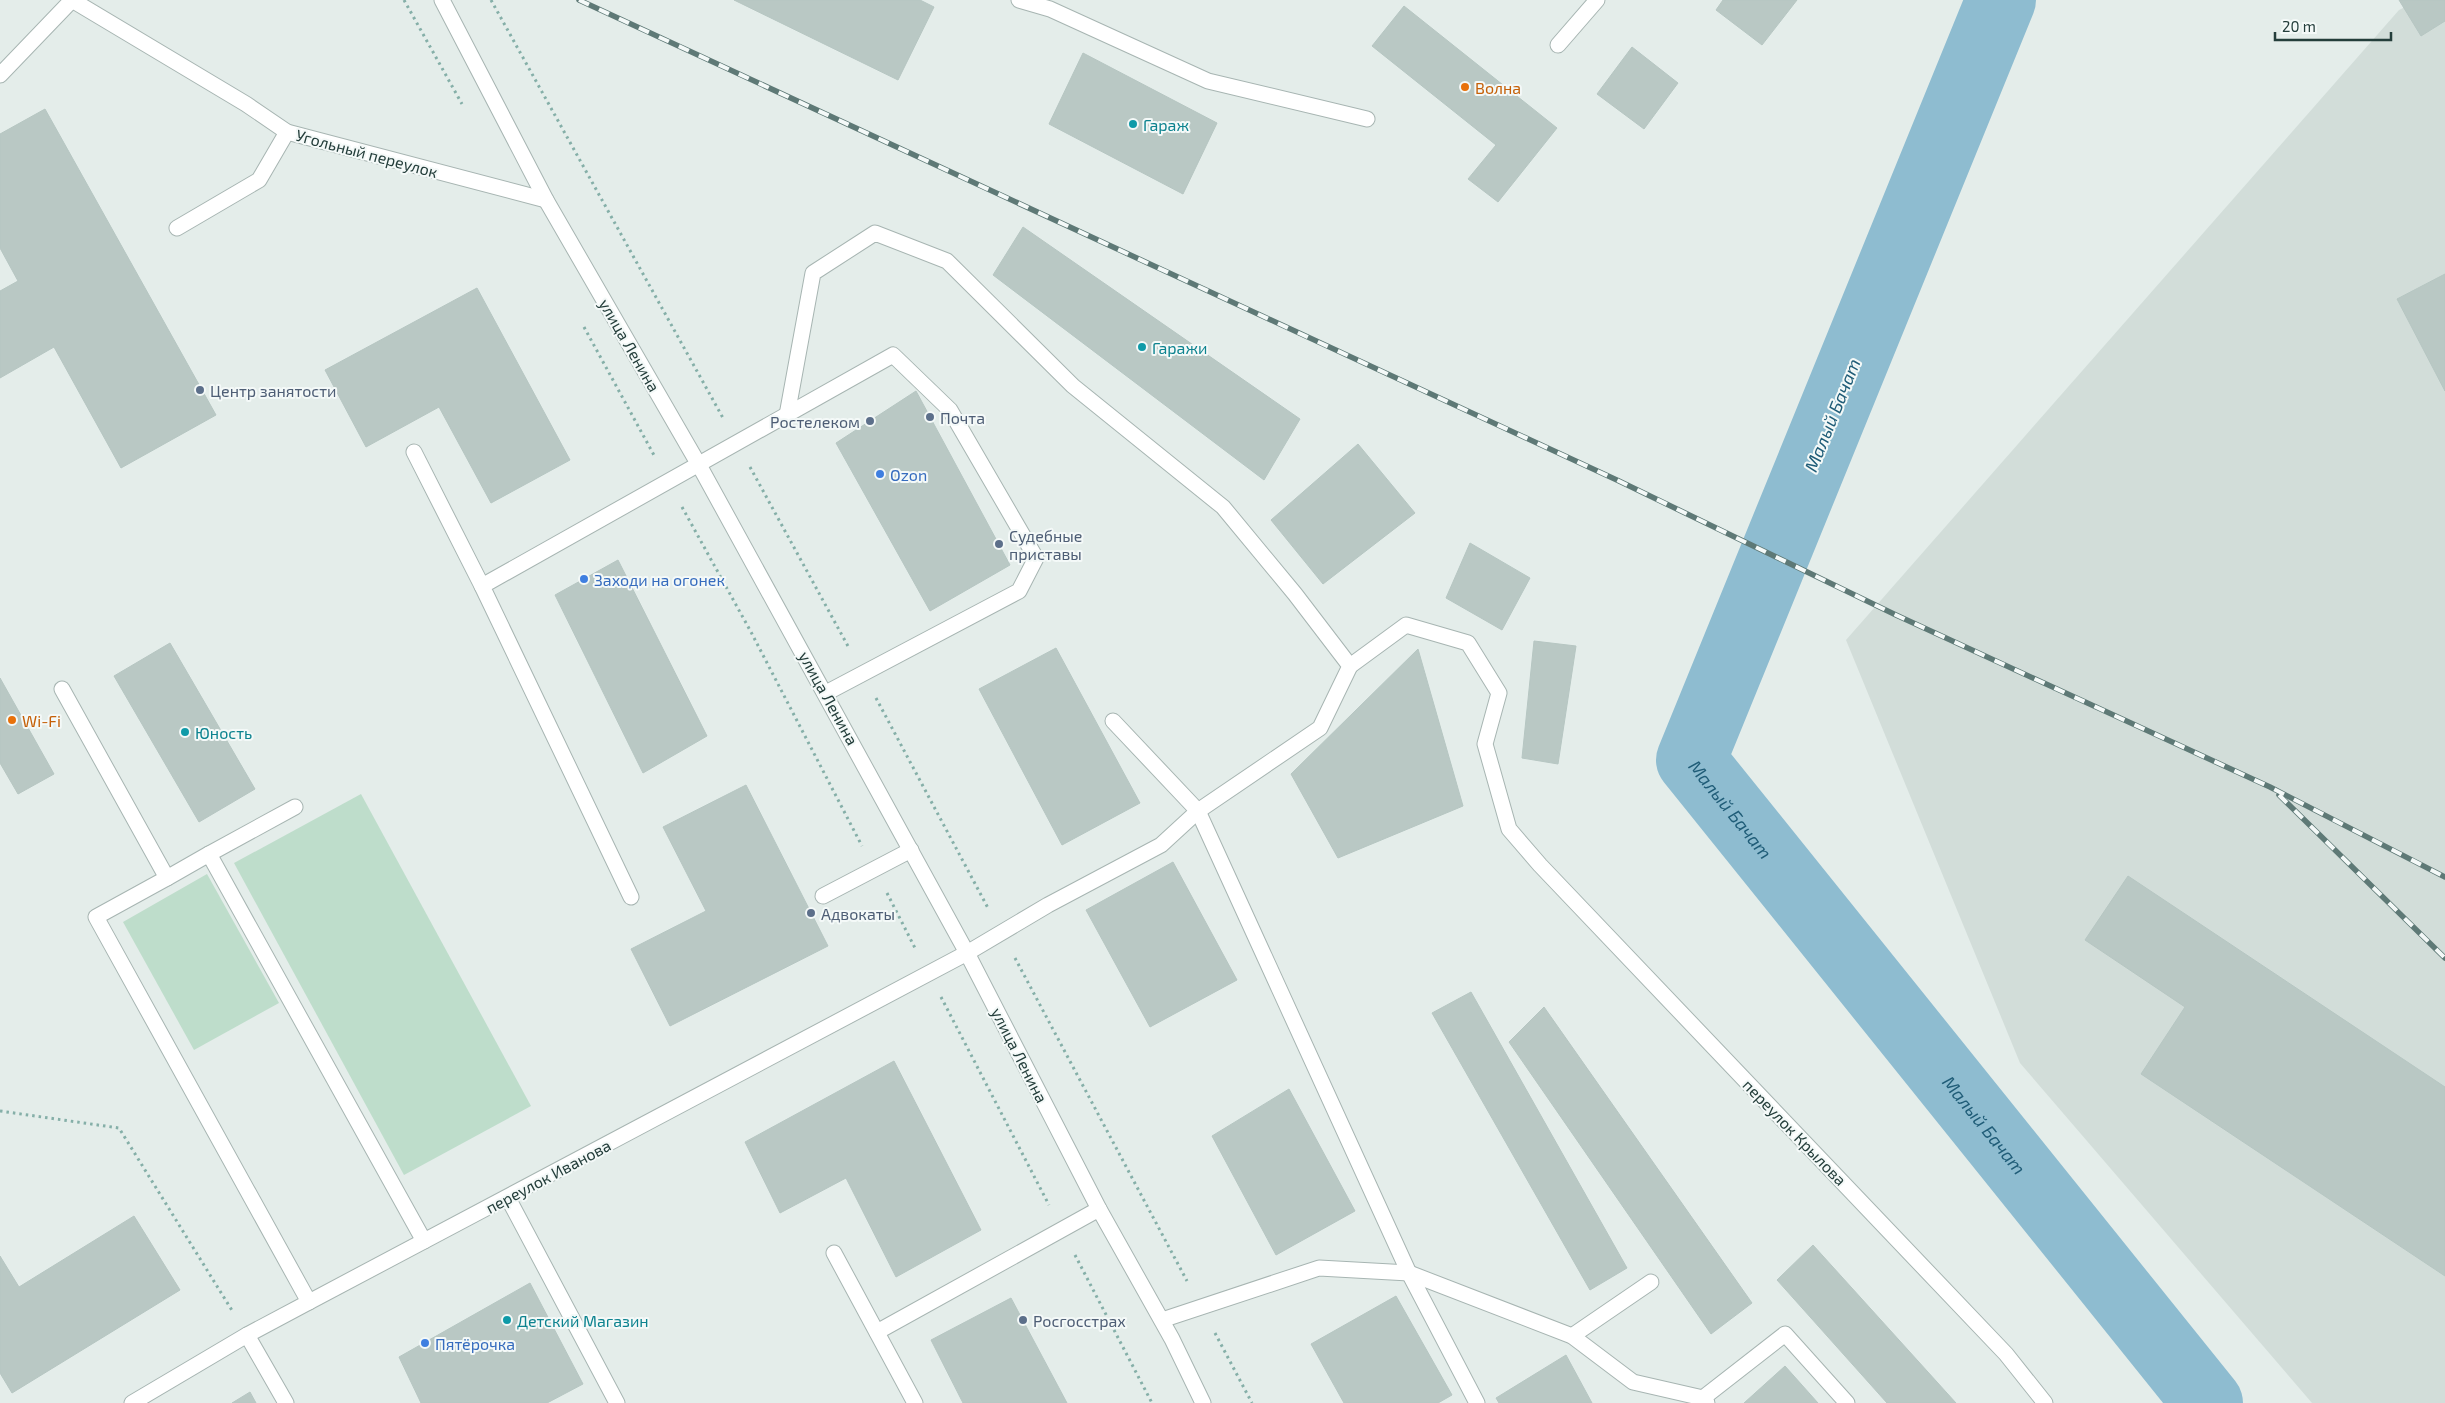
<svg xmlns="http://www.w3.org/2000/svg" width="2445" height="1403" font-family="'Exo 2',sans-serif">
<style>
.built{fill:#d2ddd9}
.green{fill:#beddcb}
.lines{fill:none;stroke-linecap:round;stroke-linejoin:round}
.river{stroke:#8ebcd0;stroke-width:70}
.building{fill:#b9c8c4;stroke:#b6c6c2}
.service-casing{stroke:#a7b5b2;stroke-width:17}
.tertiary-casing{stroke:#a7b5b2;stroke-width:17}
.path{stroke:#85afa8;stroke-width:3;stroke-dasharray:2.5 4;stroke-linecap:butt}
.service{stroke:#fff;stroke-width:15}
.tertiary{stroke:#fff;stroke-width:15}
.rail-casing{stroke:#5e7976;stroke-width:5.5}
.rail{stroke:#f4f9f8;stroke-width:4;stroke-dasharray:11;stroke-linecap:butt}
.food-dot{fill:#e8710a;stroke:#f4f9f8;stroke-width:2}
.culture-dot{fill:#0f9aa8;stroke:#f4f9f8;stroke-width:2}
.service-dot{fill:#5c6f8a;stroke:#f4f9f8;stroke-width:2}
.shop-dot{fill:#3f7fe0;stroke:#f4f9f8;stroke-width:2}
.labels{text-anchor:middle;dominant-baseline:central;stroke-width:4;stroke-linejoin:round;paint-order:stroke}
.food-label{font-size:16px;fill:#c56008;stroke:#f4f9f8;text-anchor:start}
.culture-label{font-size:16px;fill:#0d838f;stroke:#f4f9f8;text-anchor:start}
.street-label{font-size:16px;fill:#243e3b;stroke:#f4f9f8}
.service-label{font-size:16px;fill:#4e5e75;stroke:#f4f9f8;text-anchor:start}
.shop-label{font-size:16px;fill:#366cbe;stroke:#f4f9f8;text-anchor:start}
.water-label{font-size:18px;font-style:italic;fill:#205d78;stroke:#f4f9f8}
</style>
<rect width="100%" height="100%" fill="#e4edea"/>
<polygon class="built" points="2419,0 2445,0 2445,1403 2312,1403 2020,1063 1846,640 2399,10"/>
<g class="green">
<polygon points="361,794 531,1106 404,1175 234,863"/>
<polygon points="207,874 279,1003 194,1050 123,922"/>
</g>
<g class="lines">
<path class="river" id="s1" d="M2001,0L1691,760L2208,1403"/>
</g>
<g class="building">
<polygon points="734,0 920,0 934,7 898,80"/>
<polygon points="1723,0 1797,0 1762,45 1716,10"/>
<polygon points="2399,0 2445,0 2445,21 2421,36"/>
<polygon points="1404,6 1557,128 1498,202 1468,179 1496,145 1372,46"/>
<polygon points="1632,47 1678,83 1644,129 1597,94"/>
<polygon points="1083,53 1217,123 1183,194 1049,124"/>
<polygon points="45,109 216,415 121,468 54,347 0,378 0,291 18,281 0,248 0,134"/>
<polygon points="1023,227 1300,419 1264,480 993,275"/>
<polygon points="2445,274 2445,391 2397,299"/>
<polygon points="477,288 570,460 491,503 439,407 366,447 325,370"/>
<polygon points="916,391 1010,565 930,611 836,443"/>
<polygon points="1358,444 1415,513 1323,584 1271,520"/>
<polygon points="1470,543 1530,578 1502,630 1446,598"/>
<polygon points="618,560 707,736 643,773 555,595"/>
<polygon points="1534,641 1576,646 1558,764 1522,758"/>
<polygon points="170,643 255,789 199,822 114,676"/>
<polygon points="1056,648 1140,803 1062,845 979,689"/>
<polygon points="1418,649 1463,806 1338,858 1291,774"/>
<polygon points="0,678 54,774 18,794 0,763"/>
<polygon points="746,785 828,946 670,1026 631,949 706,911 663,827"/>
<polygon points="1173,862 1237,980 1150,1027 1086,910"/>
<polygon points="2128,876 2445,1087 2445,1276 2141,1074 2185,1007 2085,940"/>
<polygon points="1471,992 1627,1268 1590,1290 1432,1013"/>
<polygon points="1544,1007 1752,1303 1711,1334 1509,1042"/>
<polygon points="894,1061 981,1230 896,1277 846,1178 780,1213 745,1142"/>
<polygon points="1289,1089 1355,1211 1276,1255 1212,1136"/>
<polygon points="134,1216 180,1290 12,1393 0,1373 0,1256 19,1287"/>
<polygon points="1813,1245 1956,1403 1887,1403 1777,1280"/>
<polygon points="530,1283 583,1384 547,1403 421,1403 399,1357"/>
<polygon points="1396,1296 1452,1395 1438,1403 1344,1403 1311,1344"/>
<polygon points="1011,1298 1067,1403 963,1403 931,1340"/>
<polygon points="1566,1355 1592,1403 1499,1403 1496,1398"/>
<polygon points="1785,1366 1818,1403 1744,1403"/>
<polygon points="250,1392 256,1403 232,1403"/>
</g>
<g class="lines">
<g class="service-casing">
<g id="service">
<polyline points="1019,0 1050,9 1208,81 1367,119"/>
<polyline points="1558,45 1597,0"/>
<polyline points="0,75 72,0"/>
<polyline points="177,228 259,180 287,132"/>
<polyline points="787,415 813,273 875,233 947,261 1073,386 1223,507 1295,594 1350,666 1320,728 1198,811 1161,845 1048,905 967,953"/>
<polyline points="414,452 482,586"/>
<polyline points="1350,666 1406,625 1468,643 1499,693 1485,744 1509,829 1540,865 2006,1354 2045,1403"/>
<polyline points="62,689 167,878 209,854 424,1241"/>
<polyline points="1113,721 1198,811 1409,1273 1477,1403"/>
<polyline points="209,854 295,807"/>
<polyline points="167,878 96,917 309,1302"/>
<polyline points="823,896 911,850"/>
<polyline points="631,897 482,586 893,355 950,410 1036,558 1019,591 826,693"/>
<polyline points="508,1198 617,1403"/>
<polyline points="834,1253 915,1403"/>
<polyline points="1162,1320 1319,1268 1409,1273 1572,1336 1633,1382 1703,1398 1707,1403"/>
<polyline points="877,1332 1099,1209"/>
<polyline points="247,1335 286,1403"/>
<polyline points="1572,1336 1651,1282"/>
<polyline points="1703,1398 1785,1334 1847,1403"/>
</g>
</g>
<g class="tertiary-casing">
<g id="tertiary">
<polyline points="72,0 246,104 287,132 546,200"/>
<polyline points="442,0 546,200 699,465 967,953 1099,1209 1172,1339 1203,1403"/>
<polyline points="132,1403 247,1335 309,1302 967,953"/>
</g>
</g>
<g class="path">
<polyline points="404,0 462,104"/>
<polyline points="491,0 723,418"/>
<polyline points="584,327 655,457"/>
<polyline points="750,467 849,648"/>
<polyline points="682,507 751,632 862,846"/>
<polyline points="876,698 988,908"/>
<polyline points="887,893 916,950"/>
<polyline points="1015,958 1187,1281"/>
<polyline points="941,997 1049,1205"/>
<polyline points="0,1111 119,1128 233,1312"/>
<polyline points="1075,1255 1152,1403"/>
<polyline points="1215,1333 1252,1403"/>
</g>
<use href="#service" class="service"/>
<use href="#tertiary" class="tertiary"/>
<g class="rail-casing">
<g id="rail">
<polyline points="579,0 1619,481 1896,615 2270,787 2445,877"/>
<polyline points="2279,795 2445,958"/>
</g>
</g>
<use href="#rail" class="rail"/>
</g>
<g class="food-dot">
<circle cx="1465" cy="87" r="5"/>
<circle cx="12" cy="720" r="5"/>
</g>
<g class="culture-dot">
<circle cx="1133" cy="124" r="5"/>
<circle cx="1142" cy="347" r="5"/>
<circle cx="185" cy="732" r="5"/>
<circle cx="507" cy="1320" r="5"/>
</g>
<g class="service-dot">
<circle cx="200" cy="390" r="5"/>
<circle cx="930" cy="417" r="5"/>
<circle cx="870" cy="421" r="5"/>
<circle cx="999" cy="544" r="5"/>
<circle cx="811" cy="913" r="5"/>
<circle cx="1023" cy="1320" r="5"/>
</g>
<g class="shop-dot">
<circle cx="880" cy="474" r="5"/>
<circle cx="584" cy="579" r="5"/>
<circle cx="425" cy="1343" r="5"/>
</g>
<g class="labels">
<g class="food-label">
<text x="1475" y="87">Волна</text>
<text x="22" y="720">Wi-Fi</text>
</g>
<g class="culture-label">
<text x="1143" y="124">Гараж</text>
<text x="1152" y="347">Гаражи</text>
<text x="195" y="732">Юность</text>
<text x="517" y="1320">Детский Магазин</text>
</g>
<g class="street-label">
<text transform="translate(367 153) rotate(15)">Угольный переулок</text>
<text transform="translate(630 345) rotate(60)">улица Ленина</text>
<text transform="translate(829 698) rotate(61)">улица Ленина</text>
<text transform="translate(1020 1055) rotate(63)">улица Ленина</text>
<text transform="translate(1795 1132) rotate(46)">переулок Крылова</text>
<text transform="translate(548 1176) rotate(-28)">переулок Иванова</text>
</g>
<g class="service-label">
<text x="210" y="390">Центр занятости</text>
<text x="940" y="417">Почта</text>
<text x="860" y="421" text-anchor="end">Ростелеком</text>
<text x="1009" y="535">Судебные<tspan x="1009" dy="18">приставы</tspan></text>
<text x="821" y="913">Адвокаты</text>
<text x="1033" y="1320">Росгосстрах</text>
</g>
<g class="shop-label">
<text x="890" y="474">Ozon</text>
<text x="594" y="579">Заходи на огонек</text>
<text x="435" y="1343">Пятёрочка</text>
</g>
<g class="water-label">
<text transform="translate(1832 415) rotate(-68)">Малый Бачат</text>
<text stroke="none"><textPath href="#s1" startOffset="884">Малый Бачат</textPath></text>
<text stroke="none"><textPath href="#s1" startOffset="1289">Малый Бачат</textPath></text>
</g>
</g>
<path d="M2275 32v8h116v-8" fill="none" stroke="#243e3b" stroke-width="2.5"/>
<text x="2282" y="32" font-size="15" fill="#243e3b" stroke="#f4f9f8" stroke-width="4" paint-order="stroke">20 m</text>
</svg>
